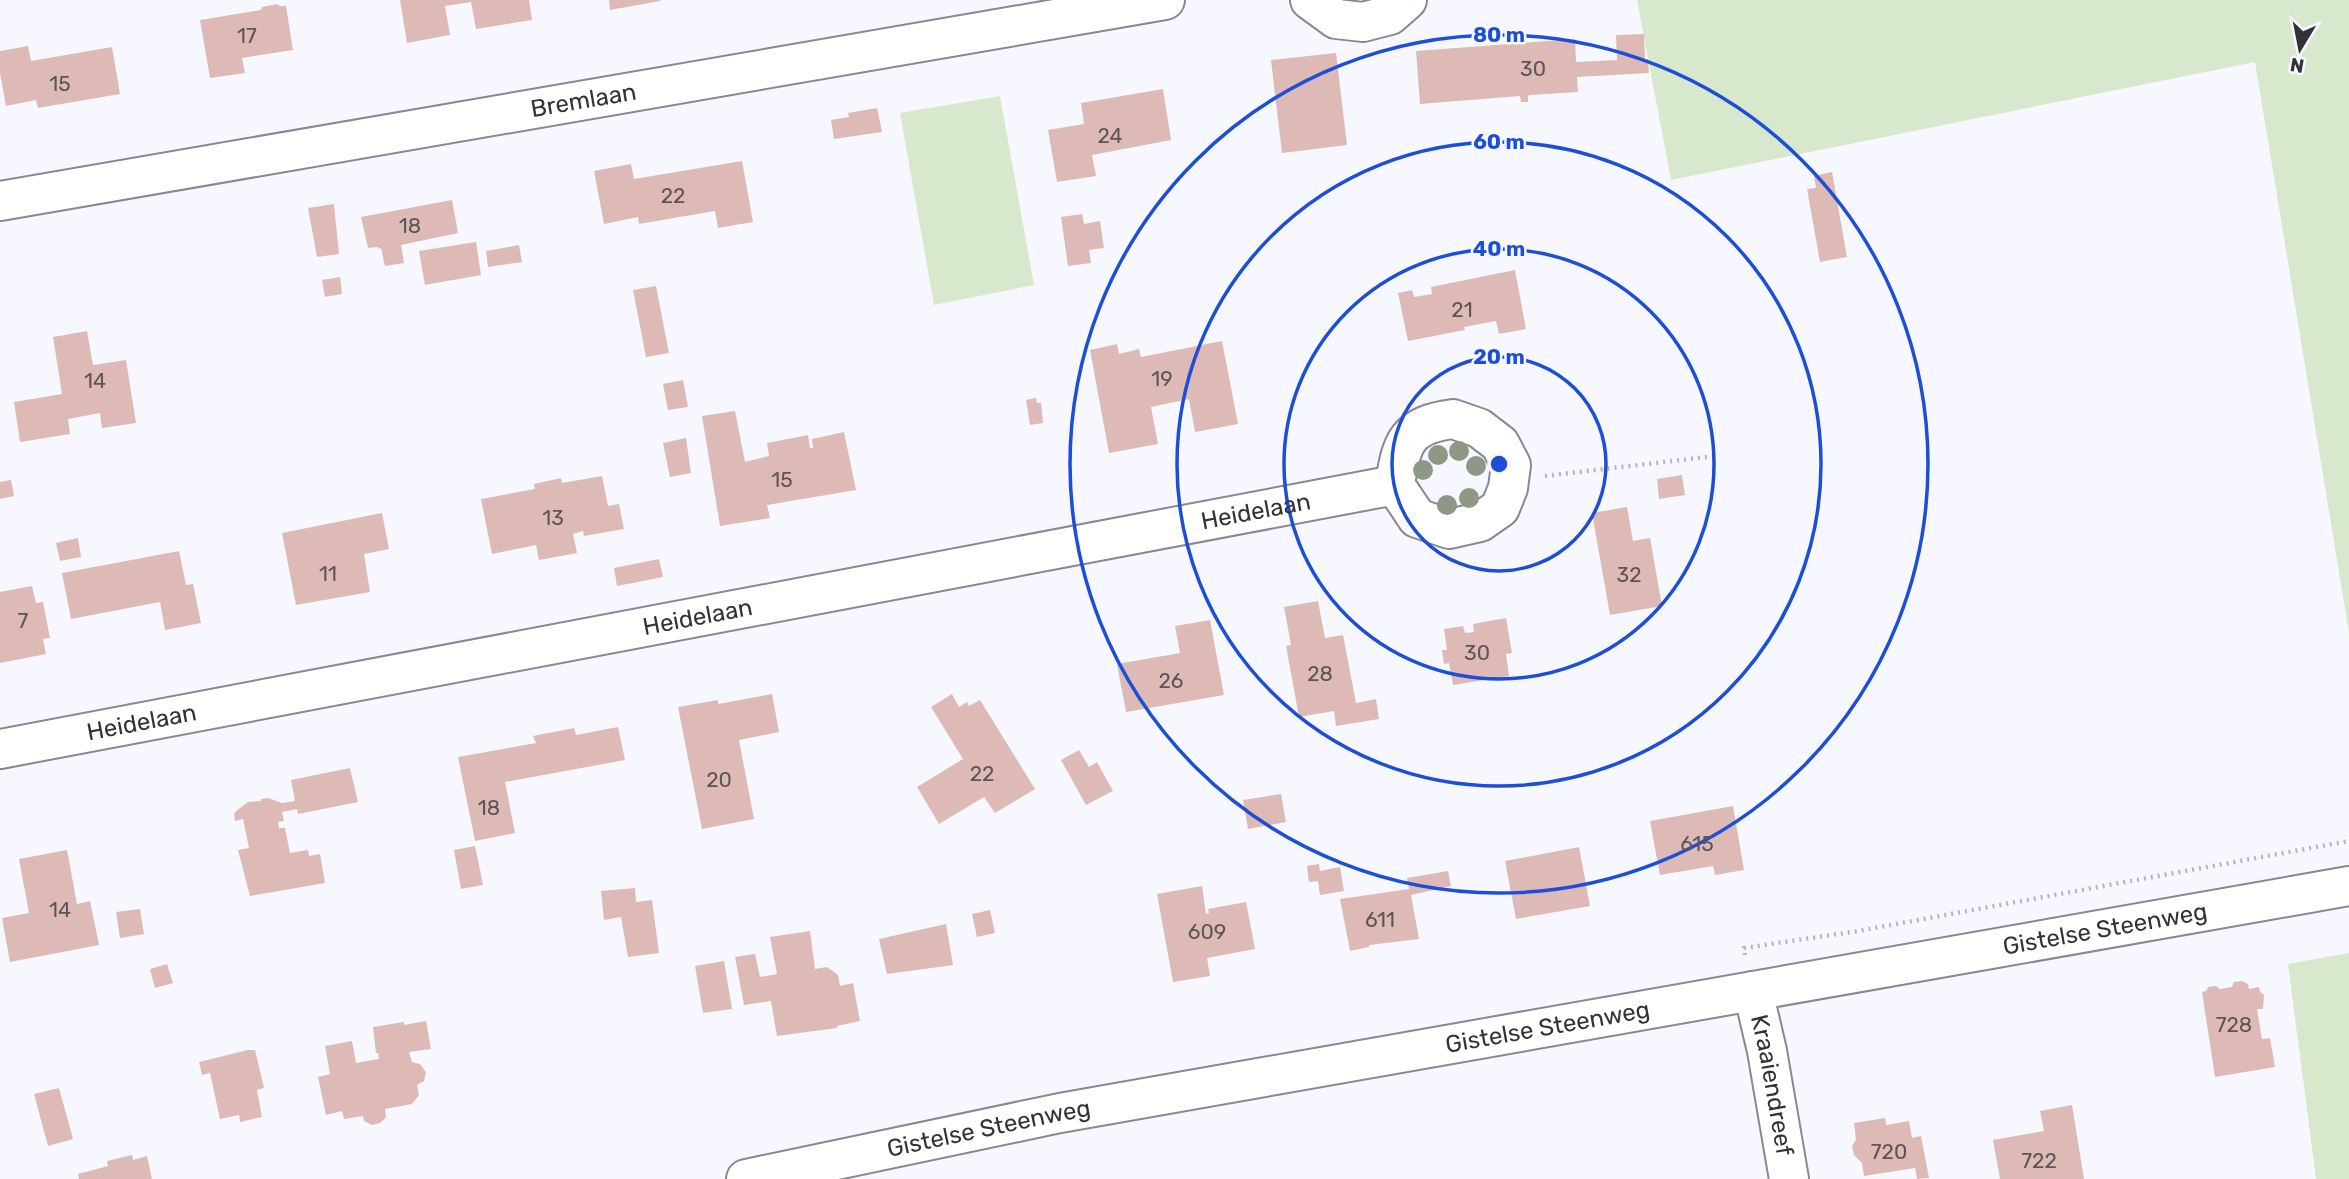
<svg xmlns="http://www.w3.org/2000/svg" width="2349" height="1179" font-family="Rubik,sans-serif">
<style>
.green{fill:#d8e8cc}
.building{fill:#ddbab6}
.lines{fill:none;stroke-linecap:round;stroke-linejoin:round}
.minor-casing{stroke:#878892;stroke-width:42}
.major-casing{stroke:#878892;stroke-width:42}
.path{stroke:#b4b4bb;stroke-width:4.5;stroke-dasharray:2 5;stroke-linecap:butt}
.minor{stroke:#fff;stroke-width:38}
.major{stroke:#fff;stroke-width:38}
.tree{fill:#8d9984}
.ring{fill:none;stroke:#1d4ed8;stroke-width:3.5}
.labels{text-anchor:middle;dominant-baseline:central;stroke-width:5;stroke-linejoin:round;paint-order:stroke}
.number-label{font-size:21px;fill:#5d5457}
.street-label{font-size:24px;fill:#323237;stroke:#f7f8ff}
.centre{fill:#1d4ed8;stroke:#f7f8ff;stroke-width:3.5}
.ring-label{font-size:21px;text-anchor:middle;font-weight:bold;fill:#1d4ed8;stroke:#f7f8ff;stroke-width:5;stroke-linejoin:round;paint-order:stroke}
</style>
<rect width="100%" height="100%" fill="#f7f8ff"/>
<g class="green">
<polygon points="1637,0 2349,0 2349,633 2255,62 1671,180"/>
<polygon points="1000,96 1034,285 934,305 900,113"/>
<polygon points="2349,953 2349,1179 2316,1179 2288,964"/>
</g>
<g class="building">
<polygon points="400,0 529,0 532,20 476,29 471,2 445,6 450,35 407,43"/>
<polygon points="609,0 660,0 660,1 610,10"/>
<polygon points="277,4 280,6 286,6 293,50 242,58 245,73 210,78 200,20 261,10 262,7"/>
<polygon points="1644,34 1645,59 1648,59 1649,73 1577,77 1578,92 1530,95 1528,96 1528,102 1521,102 1520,96 1420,104 1416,51 1575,39 1576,62 1617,60 1616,35"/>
<polygon points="28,46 31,61 112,47 120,94 38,108 36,100 6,106 0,73 0,51"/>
<polygon points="1336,53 1347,145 1282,153 1271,60"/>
<polygon points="1163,89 1171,140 1092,155 1096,176 1057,182 1048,130 1084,124 1081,103"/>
<polygon points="877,108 882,132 834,139 831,120 849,117 848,113"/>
<polygon points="742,161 753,222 718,228 715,211 639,224 638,217 604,224 594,171 631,164 634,179"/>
<polygon points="1832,172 1847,257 1820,262 1807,189 1816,188 1814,176"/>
<polygon points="452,200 458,233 401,245 404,263 385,266 381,248 379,249 378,247 368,248 361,217"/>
<polygon points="334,204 339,254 317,257 308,208"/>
<polygon points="1082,214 1084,224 1100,221 1104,248 1089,250 1091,263 1068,266 1061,217"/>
<polygon points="476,242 481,275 425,285 419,251"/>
<polygon points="519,245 522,262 488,267 486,251"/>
<polygon points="1515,270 1526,329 1499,334 1496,321 1464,327 1465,330 1408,341 1398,293 1412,290 1414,297 1432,294 1431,287"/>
<polygon points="340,277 342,294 325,297 322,280"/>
<polygon points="656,286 669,353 646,357 633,290"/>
<polygon points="87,331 93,365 126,360 136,423 102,428 100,413 68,419 70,434 20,442 14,402 62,394 53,337"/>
<polygon points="1222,341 1238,424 1195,432 1189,399 1151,407 1158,444 1109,453 1090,350 1117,344 1119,354 1139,349 1141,357"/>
<polygon points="683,380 688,407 668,410 663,384"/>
<polygon points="1036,398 1037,403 1041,403 1043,423 1030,425 1026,400"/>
<polygon points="735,411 745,462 769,456 767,443 808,435 810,448 813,448 812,439 844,432 856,490 767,505 770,518 720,526 702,416"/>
<polygon points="686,438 691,473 670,477 663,443"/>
<polygon points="1682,475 1685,495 1659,499 1657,479"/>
<polygon points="602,476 608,506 619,504 624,529 584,536 583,531 573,534 577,553 539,560 536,545 492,554 481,499 535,489 534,484 561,478 562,483"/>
<polygon points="11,480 14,496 0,499 0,482"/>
<polygon points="1627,507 1633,541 1650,538 1662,606 1610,615 1592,513"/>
<polygon points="382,513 389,549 364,554 370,592 296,605 282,533"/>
<polygon points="78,538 81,557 60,561 56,543"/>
<polygon points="179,551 186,585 193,584 201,623 165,630 160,602 71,619 62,573"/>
<polygon points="659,559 663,577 617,586 614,568"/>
<polygon points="32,586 36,603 43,602 50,638 43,639 46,654 0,663 0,592"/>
<polygon points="1318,601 1325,638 1343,635 1356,703 1376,699 1379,719 1336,726 1334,711 1299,717 1286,646 1291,645 1284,607"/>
<polygon points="1506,618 1512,653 1506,654 1509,676 1453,685 1449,663 1444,664 1442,650 1447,650 1444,629 1463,626 1465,633 1474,632 1473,624"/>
<polygon points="1210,620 1224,695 1126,712 1117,664 1180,653 1175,626"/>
<polygon points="772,694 779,732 739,740 754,819 702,829 678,707 718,700 718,704"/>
<polygon points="952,694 959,707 967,702 969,706 980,700 1035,789 995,813 984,797 939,824 917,787 963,759 931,707"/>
<polygon points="618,727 625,760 505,782 515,833 475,841 458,757 536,743 533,736 574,728 576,735"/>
<polygon points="1079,750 1089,767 1097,762 1113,791 1086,805 1061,760"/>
<polygon points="350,768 358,802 298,814 297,809 282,812 284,821 278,822 279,828 285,828 290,853 308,850 309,856 320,854 325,883 250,896 238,850 249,848 243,819 235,821 234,814 236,811 248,802 261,801 261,799 268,798 282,803 295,801 291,780"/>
<polygon points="1281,794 1286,822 1248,829 1243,800"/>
<polygon points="1733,806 1744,870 1715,875 1713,866 1660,875 1650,821"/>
<polygon points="475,846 483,885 461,889 454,850"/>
<polygon points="1579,847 1590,906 1516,919 1505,861"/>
<polygon points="67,850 77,904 90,901 99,945 10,962 2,918 29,913 19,859"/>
<polygon points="1319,864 1320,871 1340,867 1344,891 1320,895 1318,881 1309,882 1307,866"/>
<polygon points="1448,871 1451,886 1411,895 1419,939 1369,945 1369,947 1350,951 1340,899 1409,889 1407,878"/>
<polygon points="1202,886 1206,914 1209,913 1208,909 1246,902 1255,949 1207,958 1210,976 1173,982 1157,894"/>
<polygon points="635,888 636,902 652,900 659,953 628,957 621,917 604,920 601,891"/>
<polygon points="140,909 144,934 120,938 116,912"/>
<polygon points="990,910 995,933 977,937 972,914"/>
<polygon points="946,924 953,965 887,974 879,939"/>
<polygon points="810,931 815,969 827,967 838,975 840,986 853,983 860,1021 837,1026 837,1028 777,1036 771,1001 744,1005 735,957 755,954 760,977 777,974 770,937"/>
<polygon points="724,961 732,1009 703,1013 695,966"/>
<polygon points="167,964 173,983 155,988 150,969"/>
<polygon points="2242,981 2248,984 2249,989 2259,987 2260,992 2264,995 2263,1009 2257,1009 2262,1039 2270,1038 2275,1067 2215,1077 2202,992 2206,991 2208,987 2216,986 2220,989 2232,987 2234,982"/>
<polygon points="426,1021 431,1049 409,1052 412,1062 420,1064 426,1072 424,1081 417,1085 419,1095 412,1104 385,1109 386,1117 380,1123 372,1125 364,1121 363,1116 344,1119 342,1111 326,1115 318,1077 330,1074 325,1046 352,1041 356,1063 379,1059 378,1053 376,1053 373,1027 404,1022 404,1025"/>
<polygon points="248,1050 255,1050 264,1088 257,1090 262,1117 240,1122 239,1115 220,1119 210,1073 202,1075 199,1062"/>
<polygon points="59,1088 73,1139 48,1146 34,1094"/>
<polygon points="2072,1105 2084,1179 2000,1179 1993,1140 2044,1131 2040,1111"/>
<polygon points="1885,1118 1886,1125 1909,1121 1912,1138 1921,1136 1929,1178 1917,1179 1915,1168 1864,1176 1862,1163 1854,1155 1852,1146 1856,1140 1854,1123"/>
<polygon points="132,1155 133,1160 147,1156 152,1179 79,1179 78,1174 108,1166 107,1161"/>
</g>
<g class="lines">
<g class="minor-casing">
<g id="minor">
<polyline points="1310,0 1336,19 1363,22 1390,15 1407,0"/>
<path id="s1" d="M0,201L1165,0"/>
<path d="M1453,419L1479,428L1500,444L1511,465L1508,488L1500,508L1480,522L1449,529L1417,518L1395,485C1401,442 1407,425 1453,419Z"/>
<path id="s2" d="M0,749L1395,485"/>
<path id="s3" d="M1753,991L1767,1051L1789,1179"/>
</g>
</g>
<g class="major-casing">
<g id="major">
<path id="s4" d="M746,1179L1060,1113L2349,886"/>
</g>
</g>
<g class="path">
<polyline points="1545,476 1715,456"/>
<polyline points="1745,955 1744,948 1858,931 2349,841"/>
</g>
<use href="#minor" class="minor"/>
<use href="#major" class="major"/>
</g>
<g class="tree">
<circle cx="1459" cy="451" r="10"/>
<circle cx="1438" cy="455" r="10"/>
<circle cx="1476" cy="466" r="10"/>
<circle cx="1423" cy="470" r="10"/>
<circle cx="1469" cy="498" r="10"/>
<circle cx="1447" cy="505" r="10"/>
</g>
<g class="ring">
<circle cx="1499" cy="464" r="107"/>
<circle cx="1499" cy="464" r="215"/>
<circle cx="1499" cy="464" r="322"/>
<circle cx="1499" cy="464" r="429"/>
</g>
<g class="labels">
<g class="number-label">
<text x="247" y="35">17</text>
<text x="1533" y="68">30</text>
<text x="60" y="83">15</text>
<text x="1110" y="135">24</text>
<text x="673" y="195">22</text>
<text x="410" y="225">18</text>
<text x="1462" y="309">21</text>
<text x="1162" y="378">19</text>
<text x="95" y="380">14</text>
<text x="782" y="479">15</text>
<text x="553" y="517">13</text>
<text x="328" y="573">11</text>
<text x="1629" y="574">32</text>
<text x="23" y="620">7</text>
<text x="1477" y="652">30</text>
<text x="1320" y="673">28</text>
<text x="1171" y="680">26</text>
<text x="982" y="773">22</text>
<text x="719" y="779">20</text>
<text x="489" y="807">18</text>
<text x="1697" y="843">615</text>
<text x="60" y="909">14</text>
<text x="1380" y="919">611</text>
<text x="1207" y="931">609</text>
<text x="2234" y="1024">728</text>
<text x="1889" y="1151">720</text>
<text x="2039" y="1160">722</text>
</g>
<g class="street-label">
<text stroke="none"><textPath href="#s1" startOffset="592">Bremlaan</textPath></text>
<text stroke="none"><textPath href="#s2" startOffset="1278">Heidelaan</textPath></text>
<text stroke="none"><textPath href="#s2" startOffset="710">Heidelaan</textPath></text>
<text stroke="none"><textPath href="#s2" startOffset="144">Heidelaan</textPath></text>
<text stroke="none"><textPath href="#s4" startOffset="1382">Gistelse Steenweg</textPath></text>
<text stroke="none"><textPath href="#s4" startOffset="816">Gistelse Steenweg</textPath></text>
<text stroke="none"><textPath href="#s3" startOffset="96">Kraaiendreef</textPath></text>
<text stroke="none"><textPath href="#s4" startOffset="248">Gistelse Steenweg</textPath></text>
</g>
</g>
<circle cx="1499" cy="464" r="10" class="centre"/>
<g class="ring-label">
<text x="1499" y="42">80 m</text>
<text x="1499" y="149">60 m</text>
<text x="1499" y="256">40 m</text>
<text x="1499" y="364">20 m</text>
</g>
<g transform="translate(2300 49) rotate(190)" stroke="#f7f8ff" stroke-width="5" paint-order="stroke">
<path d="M0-5L12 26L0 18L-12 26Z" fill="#323237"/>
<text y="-10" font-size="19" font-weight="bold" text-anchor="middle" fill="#323237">N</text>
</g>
</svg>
